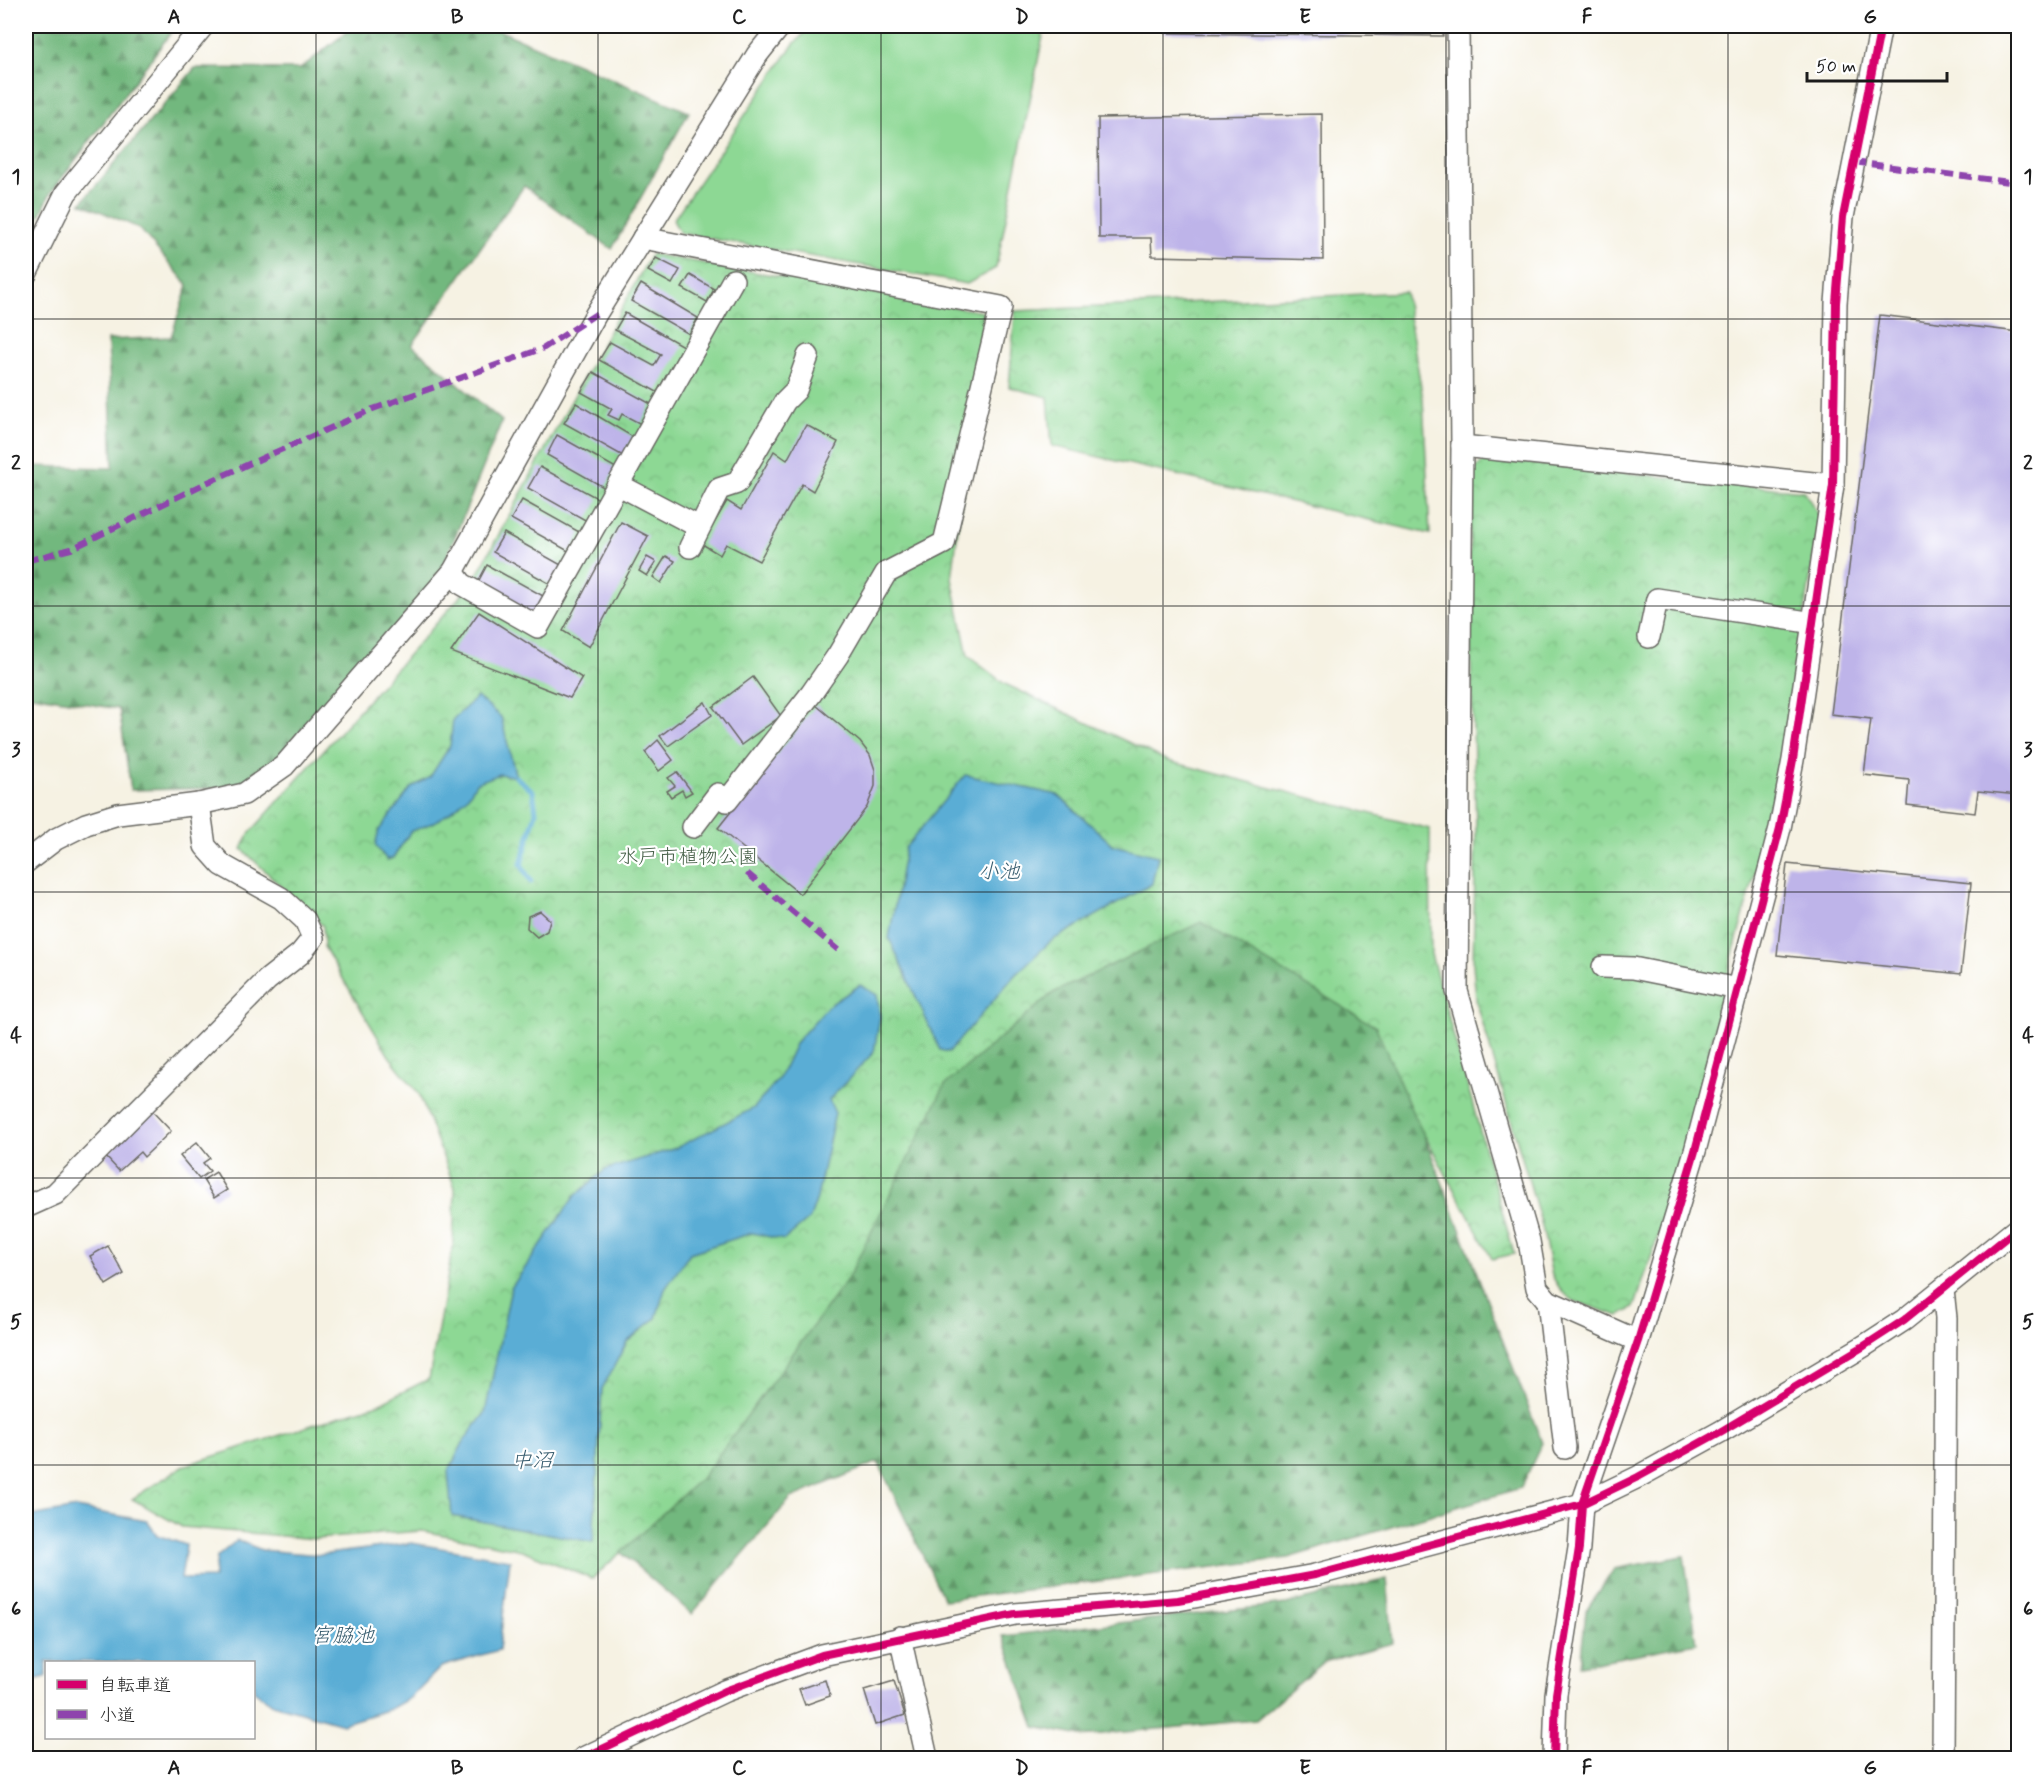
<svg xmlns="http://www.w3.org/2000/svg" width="2044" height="1784" font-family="Mynerve,'Klee One',sans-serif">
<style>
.green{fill:#8dd894;stroke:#547a58;stroke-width:1.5}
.forest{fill:url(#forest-firs);stroke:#476a4d;stroke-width:1.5}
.park{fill:url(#park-crowns);stroke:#547a58;stroke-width:1.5}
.water{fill:#5aadd5;stroke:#3b6478;stroke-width:1.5}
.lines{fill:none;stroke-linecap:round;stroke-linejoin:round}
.stream{stroke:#5aadd5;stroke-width:5}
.building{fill:#beb4e9}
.minor-casing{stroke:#686762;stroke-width:24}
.minor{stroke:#fff;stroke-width:21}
.quiet{stroke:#8e44ad;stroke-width:6;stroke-dasharray:12 6;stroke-linecap:butt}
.cycleway-casing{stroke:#fff;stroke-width:11}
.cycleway{stroke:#d6006c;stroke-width:8}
.grid{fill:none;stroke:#1c1c1c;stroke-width:1.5;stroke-opacity:0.55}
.labels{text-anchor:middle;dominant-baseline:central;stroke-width:4.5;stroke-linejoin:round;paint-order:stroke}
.park-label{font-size:20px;fill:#445e46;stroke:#fff}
.water-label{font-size:21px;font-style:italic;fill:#385d6f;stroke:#fff}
.neatline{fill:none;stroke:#1c1c1c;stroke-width:2}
.grid-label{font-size:20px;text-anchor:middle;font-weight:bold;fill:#1c1c1c}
</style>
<defs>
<pattern id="forest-firs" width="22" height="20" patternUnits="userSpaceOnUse" patternTransform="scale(1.5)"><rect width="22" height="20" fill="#72b87e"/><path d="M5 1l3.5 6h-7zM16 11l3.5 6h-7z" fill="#5d9566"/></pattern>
<pattern id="park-crowns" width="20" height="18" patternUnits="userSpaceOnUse" patternTransform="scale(1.5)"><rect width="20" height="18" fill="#8dd894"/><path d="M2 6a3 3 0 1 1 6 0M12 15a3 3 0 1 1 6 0" fill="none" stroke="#79b97f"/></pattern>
</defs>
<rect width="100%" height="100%" fill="#fff"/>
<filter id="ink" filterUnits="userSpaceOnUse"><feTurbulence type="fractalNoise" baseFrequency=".0167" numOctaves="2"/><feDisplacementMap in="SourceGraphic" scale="12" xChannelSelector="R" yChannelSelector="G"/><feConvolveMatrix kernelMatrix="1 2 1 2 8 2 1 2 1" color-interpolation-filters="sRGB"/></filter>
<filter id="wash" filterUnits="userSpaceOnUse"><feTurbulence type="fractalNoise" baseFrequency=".008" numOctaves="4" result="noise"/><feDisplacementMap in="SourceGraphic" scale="24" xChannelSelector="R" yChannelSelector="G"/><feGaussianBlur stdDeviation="1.35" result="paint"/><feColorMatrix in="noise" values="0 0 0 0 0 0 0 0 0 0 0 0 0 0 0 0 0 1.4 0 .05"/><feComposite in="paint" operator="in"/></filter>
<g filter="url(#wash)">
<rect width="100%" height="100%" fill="#f6f2e3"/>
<polygon class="green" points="811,26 1045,26 996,268 967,284 680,233 673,220 793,45"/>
<g class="forest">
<polygon points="26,26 176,26 50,194 26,247"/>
<polygon points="354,26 489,26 689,112 612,249 524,186 412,345 502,421 437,581 261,775 236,788 131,790 119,709 26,694 26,466 113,468 108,340 171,337 188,285 139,228 81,203 195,68 300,69"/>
<polygon points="919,639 1419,990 1417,1117 1542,1443 1521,1488 1288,1558 944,1600 878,1462 791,1498 692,1614 611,1544"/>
<polygon points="1684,1556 1697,1643 1580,1665 1586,1611 1614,1569"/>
<polygon points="1387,1579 1393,1643 1324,1662 1256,1720 1081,1736 1035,1727 1003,1636 1286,1604"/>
</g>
<g class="park">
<polygon points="651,254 984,312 952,579 968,656 1005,684 1168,761 1430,829 1431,954 1514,1254 1492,1259 1414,1116 1376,1027 1201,922 1053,993 945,1085 848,1278 704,1475 592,1579 522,1550 422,1531 315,1539 182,1527 132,1499 183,1466 378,1404 429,1379 453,1246 455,1188 419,1094 389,1056 324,947 323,926 242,849 249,834 473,582"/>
<polygon points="1405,292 1423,399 1430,534 1052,446 1048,397 1009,387 1015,311"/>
<polygon points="1486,459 1804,491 1820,517 1774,804 1731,961 1681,1166 1635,1306 1619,1316 1574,1301 1562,1292 1552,1276 1542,1226 1476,1000 1473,964 1476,827 1470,627 1470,473"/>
</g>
<g class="water">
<path d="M477,697L501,717L516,777L500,774L476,783C465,807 435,824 411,831L393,858L387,860L375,845L379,830L411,788L430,777L450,746L453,719Z"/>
<polygon points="965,775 1058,795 1113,845 1158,856 1152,884 1051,941 1015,975 949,1052 940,1050 889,938 905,848"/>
<polygon points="860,985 877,995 880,1017 874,1052 829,1100 835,1113 817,1198 810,1218 784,1240 752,1233 690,1253 665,1289 656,1318 627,1342 602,1389 593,1542 452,1516 448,1472 464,1441 485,1413 511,1288 574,1197 605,1170 676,1148 754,1108 779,1078 796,1042 828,1006"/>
<polygon points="76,1508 147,1521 157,1535 186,1545 181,1579 214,1578 217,1557 237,1540 262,1550 320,1555 412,1543 510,1560 499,1650 441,1667 410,1698 390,1709 342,1724 273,1704 254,1691 254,1662 46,1662 46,1677 26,1682 26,1517"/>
</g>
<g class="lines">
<polyline class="stream" points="516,777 533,791 536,812 521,864 531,882"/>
</g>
<g id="blocks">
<g class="building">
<polygon points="1165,26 1444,26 1443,36 1165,33"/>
<polygon points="1322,114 1323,260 1152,256 1151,238 1099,238 1098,118"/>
<polygon points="656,258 680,270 672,284 648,271"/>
<polygon points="690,275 714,289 707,302 682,288"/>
<polygon points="641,284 698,318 689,334 631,301"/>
<polygon points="625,313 683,346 657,392 599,360 610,342 654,366 661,354 615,330"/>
<polygon points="1880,315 2018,332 2018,795 1978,791 1975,813 1907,805 1909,780 1864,775 1871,719 1831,714"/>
<polygon points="593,372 651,404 641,424 622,414 619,420 608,415 612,409 581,392"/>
<polygon points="576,403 633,437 623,456 564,423"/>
<polygon points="806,425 838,442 813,491 802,484 759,561 726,544 720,555 702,544 727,501 741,510 774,451 787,460"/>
<polygon points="557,435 616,468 605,488 547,455"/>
<polygon points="540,467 599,499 587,521 528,488"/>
<polygon points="522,500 581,533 570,552 511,519"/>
<polygon points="621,522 648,536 589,647 563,631"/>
<polygon points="504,533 563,566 552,585 493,552"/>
<polygon points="666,556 675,561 661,583 653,577"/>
<polygon points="647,557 656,562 647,576 639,571"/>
<polygon points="487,565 545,597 534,617 477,584"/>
<polygon points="479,612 582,678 570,698 451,652"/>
<polygon points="753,677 781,716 741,745 713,707"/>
<polygon points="705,702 712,715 668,746 660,736"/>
<polygon points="816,705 860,742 870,755 875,770 875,786 867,807 800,894 718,828"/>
<polygon points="658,740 673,760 659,771 645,752"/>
<polygon points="677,772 692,792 685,796 682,790 671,797 667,791 675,786 668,778"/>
<polygon points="1787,864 1971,883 1961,974 1777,955"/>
<polygon points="540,911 550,920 547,931 537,937 527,928 528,916"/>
<polygon points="152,1111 171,1131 144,1157 140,1152 119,1171 105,1156"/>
<polygon points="197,1142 210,1158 203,1163 210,1171 199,1179 180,1156"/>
<polygon points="216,1172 227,1190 214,1198 203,1180"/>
<polygon points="108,1246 124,1274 106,1285 90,1256"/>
<polygon points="825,1680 830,1696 805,1705 799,1689"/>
<polygon points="894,1681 905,1715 875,1725 864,1690"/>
</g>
</g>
</g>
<g filter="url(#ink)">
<use href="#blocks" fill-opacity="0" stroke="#686762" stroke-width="1.5"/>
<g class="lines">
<g class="minor-casing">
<g id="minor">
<polyline points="1458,26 1462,446 1457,991 1529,1241 1537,1288 1548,1301 1638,1341"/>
<polyline points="643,238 1001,307 944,543 886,573 838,655 811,694 727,801 718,794 693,827"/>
<polyline points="26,274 66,193 203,26"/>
<polyline points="1462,446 1833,485"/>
<polyline points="619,485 699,527"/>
<polyline points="690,547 719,489 737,483 785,401 796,390 808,356"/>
<polyline points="453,572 462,584 538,627 733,280"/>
<polyline points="1649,637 1657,599 1814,623"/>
<polyline points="26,862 56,839 86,824 118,814 199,804 244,794 284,766 453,572 596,314 757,55 780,26"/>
<polyline points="1603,967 1633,968 1738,989"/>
<polyline points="26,1207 55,1194 267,980 300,954 313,938 305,920 281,898 222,865 205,846 199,804"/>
<polyline points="1943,1290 1946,1318 1943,1758"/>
<polyline points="1548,1301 1565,1448"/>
<polyline points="900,1637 927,1758"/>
<polyline points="583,1758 725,1691 822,1655 1015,1614 1178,1600 1315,1575 1582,1504 1638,1477 1720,1432 1864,1346 1904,1320 2018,1228"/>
<polyline points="1554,1758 1556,1694 1579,1548 1582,1504 1638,1341 1695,1151 1780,828 1793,760 1833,485 1836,303 1843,217 1881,26"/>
</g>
</g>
<use href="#minor" class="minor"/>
<g class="quiet">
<polyline points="1853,162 2018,183"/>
<polyline points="26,561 71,549 206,483 373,409 544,348 596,314"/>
<polyline points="747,873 838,950"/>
</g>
<g class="cycleway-casing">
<g id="cycleway">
<polyline points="583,1758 725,1691 822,1655 1015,1614 1178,1600 1315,1575 1582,1504 1638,1477 1720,1432 1864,1346 1904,1320 2018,1228"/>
<polyline points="1554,1758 1556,1694 1579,1548 1582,1504 1638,1341 1695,1151 1780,828 1793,760 1833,485 1836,303 1843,217 1881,26"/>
</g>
</g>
<use href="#cycleway" class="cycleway"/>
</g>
</g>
<path class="grid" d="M316,26V1758M598,26V1758M881,26V1758M1163,26V1758M1446,26V1758M1728,26V1758M26,319H2018M26,606H2018M26,892H2018M26,1178H2018M26,1465H2018"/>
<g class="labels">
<g class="park-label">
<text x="688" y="857">水戸市植物公園</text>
</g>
<g class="water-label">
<text x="999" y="872">小池</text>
<text x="532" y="1461">中沼</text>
<text x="343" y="1636">宮脇池</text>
</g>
</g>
<rect width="2044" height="1784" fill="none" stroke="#fff" stroke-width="66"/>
<rect x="45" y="1661" width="210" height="78" fill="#ffffff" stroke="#a4a4a4" stroke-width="1.5"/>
<rect x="57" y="1680" width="30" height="9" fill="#d6006c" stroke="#a4a4a4" stroke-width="1.5"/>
<text x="99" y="1691" font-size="18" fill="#1c1c1c">自転車道</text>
<rect x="57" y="1710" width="30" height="9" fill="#8e44ad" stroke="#a4a4a4" stroke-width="1.5"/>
<text x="99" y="1721" font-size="18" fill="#1c1c1c">小道</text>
<path d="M1807 72v9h140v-9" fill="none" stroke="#1c1c1c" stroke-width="3"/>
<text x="1816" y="72" font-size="18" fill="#1c1c1c" stroke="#ffffff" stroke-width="4.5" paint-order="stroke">50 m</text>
<rect x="33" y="33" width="1978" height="1718" class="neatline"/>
<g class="grid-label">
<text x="174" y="23">A</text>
<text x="457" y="23">B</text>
<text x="739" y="23">C</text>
<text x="1022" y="23">D</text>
<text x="1305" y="23">E</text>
<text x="1587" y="23">F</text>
<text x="1870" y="23">G</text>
<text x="16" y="183">1</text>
<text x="2028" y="183">1</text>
<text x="16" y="469">2</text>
<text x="2028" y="469">2</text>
<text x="16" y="756">3</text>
<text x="2028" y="756">3</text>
<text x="16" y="1042">4</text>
<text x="2028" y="1042">4</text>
<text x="16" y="1328">5</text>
<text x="2028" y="1328">5</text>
<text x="16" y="1615">6</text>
<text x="2028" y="1615">6</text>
<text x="174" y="1774">A</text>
<text x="457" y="1774">B</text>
<text x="739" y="1774">C</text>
<text x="1022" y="1774">D</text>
<text x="1305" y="1774">E</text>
<text x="1587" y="1774">F</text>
<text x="1870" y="1774">G</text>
</g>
</svg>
